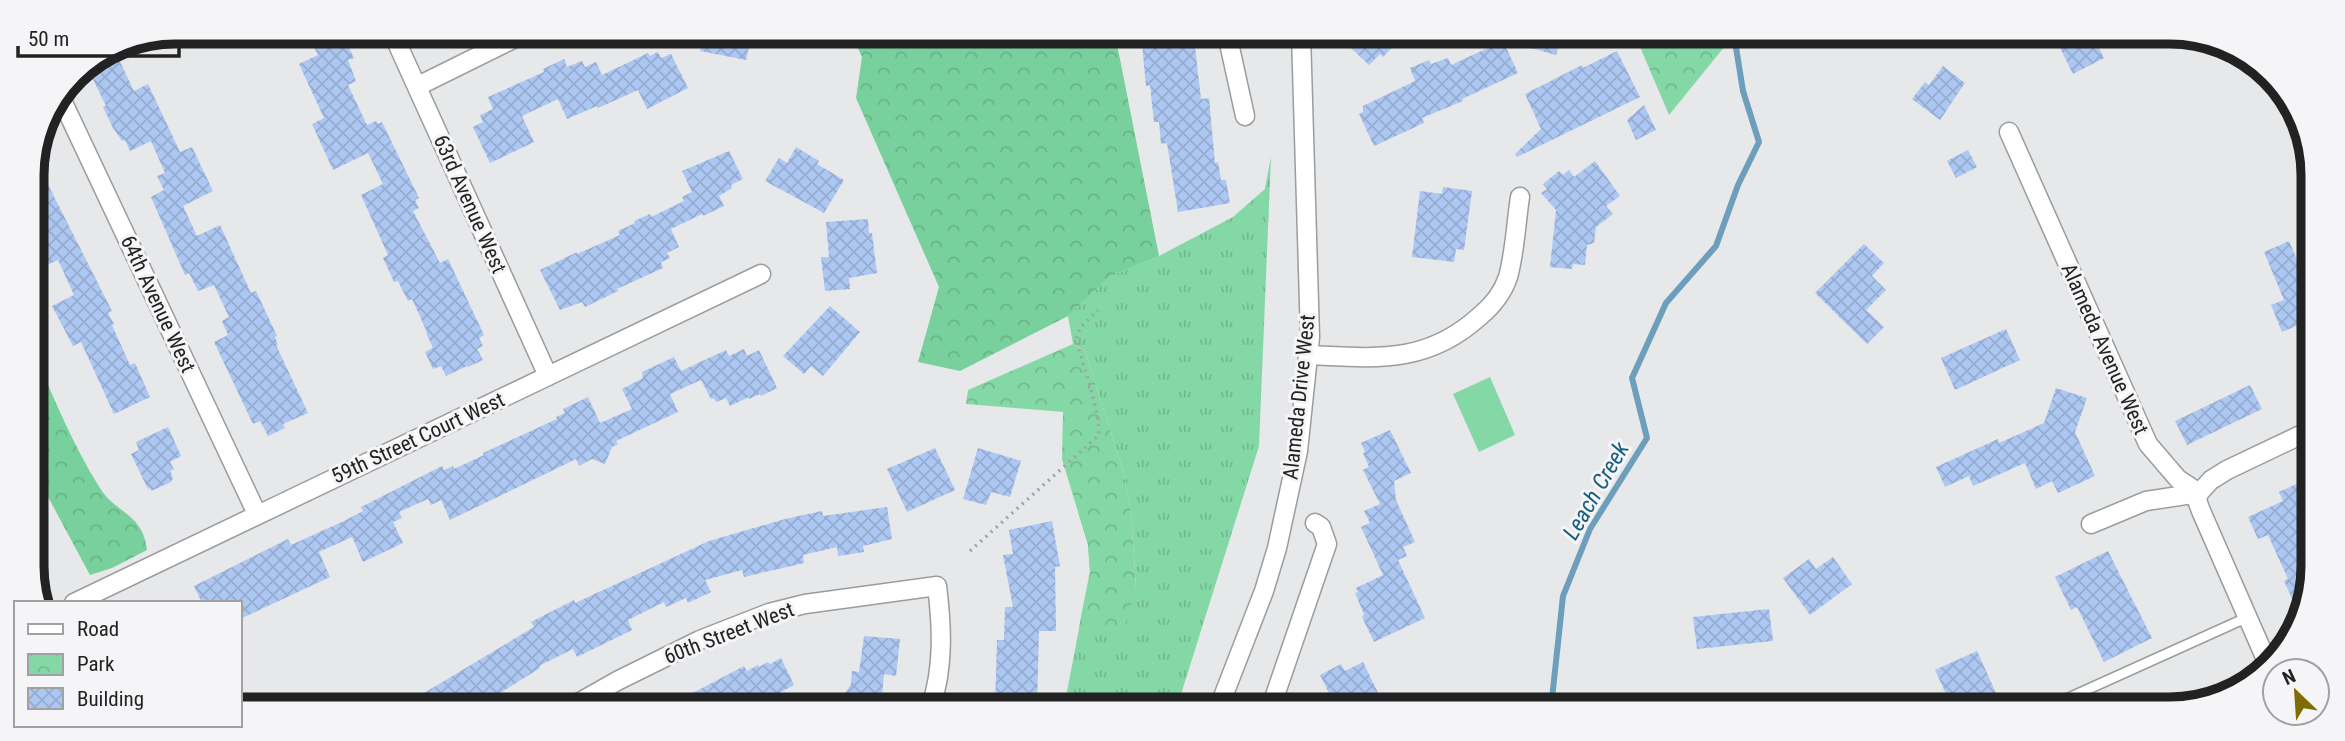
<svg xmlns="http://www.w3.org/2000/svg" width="2345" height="741" font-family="'Roboto Condensed',sans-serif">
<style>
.grass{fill:url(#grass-tufts)}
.forest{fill:url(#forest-crowns)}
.park{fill:url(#park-crowns)}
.garden{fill:#84d8a6}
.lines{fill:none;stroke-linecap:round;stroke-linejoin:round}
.stream{stroke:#6d9fbc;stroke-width:6}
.building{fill:url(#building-cross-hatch)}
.service-casing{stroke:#9b9c9d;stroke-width:12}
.minor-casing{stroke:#9b9c9d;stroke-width:21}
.path{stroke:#a1a2a3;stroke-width:3.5;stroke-dasharray:2 5;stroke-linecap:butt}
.service{stroke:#fff;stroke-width:9}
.minor{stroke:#fff;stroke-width:18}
.labels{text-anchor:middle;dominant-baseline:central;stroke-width:6;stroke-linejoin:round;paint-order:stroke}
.street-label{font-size:21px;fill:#222223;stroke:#f5f5f7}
.water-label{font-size:23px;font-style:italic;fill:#165d7f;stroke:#f5f5f7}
.rim{fill:none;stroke:#222223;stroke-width:9}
</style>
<defs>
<pattern id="grass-tufts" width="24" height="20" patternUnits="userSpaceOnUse" patternTransform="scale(1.75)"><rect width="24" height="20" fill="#84d8a6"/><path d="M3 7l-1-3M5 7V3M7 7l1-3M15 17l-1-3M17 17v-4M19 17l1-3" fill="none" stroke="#72b98f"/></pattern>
<pattern id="forest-crowns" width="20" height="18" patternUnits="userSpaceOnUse" patternTransform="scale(1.75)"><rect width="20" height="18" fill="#78d19d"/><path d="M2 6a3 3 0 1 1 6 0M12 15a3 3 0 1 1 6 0" fill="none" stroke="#68b387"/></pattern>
<pattern id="park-crowns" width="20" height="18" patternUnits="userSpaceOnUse" patternTransform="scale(1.75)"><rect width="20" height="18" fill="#84d8a6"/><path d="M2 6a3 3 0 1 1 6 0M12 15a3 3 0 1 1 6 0" fill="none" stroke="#72b98f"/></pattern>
<pattern id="building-cross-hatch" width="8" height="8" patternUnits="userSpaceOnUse" patternTransform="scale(1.75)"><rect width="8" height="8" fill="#adc7f3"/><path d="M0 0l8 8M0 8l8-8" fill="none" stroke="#95abd0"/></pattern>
</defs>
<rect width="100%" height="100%" fill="#e7e8e9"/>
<polygon class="grass" points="1271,156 1259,446 1177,707 1064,707 1090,572 1088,545 1067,473 1136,589 1131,512 1123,470 1085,351 1073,344 1068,316 1111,276 1159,256 1233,217 1265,189"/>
<g class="forest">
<polygon points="851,33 1115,34 1159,256 1111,276 1068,316 960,371 918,362 939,287 856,98 862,57"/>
<path d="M33,352C54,397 73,446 100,488C116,514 143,513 147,550L112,568L90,575L33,469Z"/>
</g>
<g class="park">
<polygon points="1635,35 1734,35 1669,115"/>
<polygon points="1073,344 1085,351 1123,470 1131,512 1136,589 1125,625 1105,636 1079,627 1090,572 1088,545 1062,459 1063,412 966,404 968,390"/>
</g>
<polygon class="garden" points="1490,377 1515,435 1479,452 1453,394"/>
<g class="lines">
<polyline class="stream" points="1551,708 1563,596 1590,529 1647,438 1632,378 1666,303 1716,246 1738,185 1759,142 1743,91 1734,35"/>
</g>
<g class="building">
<polygon points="316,32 341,32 354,58 348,60 356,81 348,85 367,125 376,121 378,124 382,122 419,198 415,200 419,208 413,211 440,263 448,259 484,335 479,338 483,346 477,349 483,360 468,367 467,366 446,376 441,366 433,369 425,352 433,348 426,333 427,332 412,299 408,301 398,281 394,282 383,258 388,255 361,195 383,184 368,153 333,170 312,124 324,118 299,64 318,55 313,45 321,42"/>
<polygon points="704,33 752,33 746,60 700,51"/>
<polygon points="1336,34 1370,34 1404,35 1383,57 1380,54 1369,65"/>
<polygon points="1503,35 1562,35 1556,55 1502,40"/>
<polygon points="2074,36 2093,36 2104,58 2073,74 2058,44"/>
<polygon points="1194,38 1201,99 1209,98 1215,163 1218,162 1221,180 1226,180 1230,203 1178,212 1167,143 1161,144 1159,122 1154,122 1150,85 1146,86 1142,44"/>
<polygon points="1503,41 1518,73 1462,99 1463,101 1422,118 1424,123 1374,146 1359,114 1363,112 1363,106 1415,81 1410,68 1429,60 1431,64 1448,58 1451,65"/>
<polygon points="113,47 134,91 148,84 180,152 192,147 213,191 183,206 197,236 220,225 251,293 256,291 277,336 275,337 278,345 276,345 308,413 283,424 285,428 268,436 260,421 253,424 214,342 228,335 222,321 229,317 214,285 198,291 189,273 185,275 151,197 164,190 157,176 165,173 151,141 130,151 125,140 122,141 113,128 103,107 106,106 86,65"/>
<polygon points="1617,51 1640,97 1517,157 1515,154 1541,129 1525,94 1582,65 1583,68"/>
<polygon points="658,52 661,58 671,54 688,88 647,109 638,90 598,108 597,106 567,119 558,99 522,116 534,142 490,163 473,127 483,122 480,115 493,109 488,97 544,72 543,69 564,59 567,67 582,61 585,67 596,62 602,75 648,53 650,56"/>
<polygon points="1943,66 1965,83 1940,120 1912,99 1925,82 1929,85"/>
<polygon points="1644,105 1656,130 1636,140 1627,120"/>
<polygon points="796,147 819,161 817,164 844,180 824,213 765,181 779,158 787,163"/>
<polygon points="1968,150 1977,167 1956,178 1947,161"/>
<polygon points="729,151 743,179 731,185 732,188 719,196 724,206 703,216 702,214 671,229 679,247 667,253 670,258 661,262 663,268 617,289 618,291 585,307 582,302 560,310 540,270 577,252 577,254 620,235 618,231 635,223 634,221 650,214 651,217 684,201 682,197 692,192 682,171"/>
<polygon points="34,157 112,311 108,313 114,324 112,325 130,365 135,363 150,397 114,414 81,342 73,346 52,306 74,295 58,260 32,272 32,222 40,218 39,215 42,214 32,193"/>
<polygon points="1595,161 1620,196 1606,206 1613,214 1596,227 1594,243 1587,245 1585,265 1573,264 1572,269 1550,267 1556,210 1541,193 1547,189 1543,184 1559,171 1563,175 1569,170 1574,177"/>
<polygon points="1443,187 1472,191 1464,250 1456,249 1454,262 1412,257 1420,191 1442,194"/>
<polygon points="868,219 869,233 872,233 877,273 849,278 850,289 825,291 821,257 829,257 826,222"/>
<polygon points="2289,241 2310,289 2310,320 2282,332 2271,305 2284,300 2264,252"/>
<polygon points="1864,244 1884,263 1872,276 1886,290 1866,310 1884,327 1867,344 1815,293"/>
<polygon points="830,306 860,332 823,376 811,366 804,374 783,356"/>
<polygon points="2006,329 2020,360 1955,390 1941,358"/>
<polygon points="744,349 747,356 759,350 777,388 761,396 760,394 749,399 749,397 730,406 726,398 716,402 714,398 711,399 701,380 670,394 678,412 616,441 618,444 612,447 605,464 592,459 579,466 576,459 450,520 441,500 431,505 428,499 399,512 402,518 393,522 403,543 363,562 352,537 319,552 330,577 240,619 240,603 202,603 194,586 288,539 291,545 346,520 363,511 361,507 442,466 444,470 453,466 454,469 484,455 483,453 557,419 556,417 565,413 563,409 588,397 600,423 632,409 622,389 643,378 642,372 674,357 681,371 726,350 729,356"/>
<polygon points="2250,385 2262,409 2187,445 2175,421"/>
<polygon points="2056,388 2087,398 2075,432 2095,476 2058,493 2052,481 2036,489 2025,463 1973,486 1969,476 1945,487 1936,467 1998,439 1999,443 2044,423"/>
<polygon points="168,427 181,456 170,462 174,469 170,471 173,478 171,482 151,491 150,488 148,489 131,454 139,450 136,442"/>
<polygon points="1390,430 1411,473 1394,481 1396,500 1415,542 1403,547 1407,556 1398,560 1425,618 1374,642 1362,617 1364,614 1355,593 1358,592 1356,588 1383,575 1361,527 1370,523 1364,511 1380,504 1363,470 1369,467 1363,453 1365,452 1361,443"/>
<polygon points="935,448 955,490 907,512 887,469"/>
<polygon points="978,448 1021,461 1010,497 991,492 986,505 963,499"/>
<polygon points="2296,484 2301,494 2309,490 2309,604 2300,616 2284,581 2288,579 2268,535 2258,539 2248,517 2283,501 2279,492"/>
<polygon points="887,507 892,539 863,546 864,552 838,556 837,547 803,555 804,563 744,577 742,570 705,580 711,592 688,603 686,598 666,607 664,602 628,620 632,630 577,657 573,649 539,666 540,668 481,705 404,705 534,627 531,622 574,600 575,603 709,541 785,519 822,511 823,516"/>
<polygon points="1052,521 1060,566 1055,567 1056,631 1039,631 1037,707 995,706 997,640 1004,640 1005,607 1013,607 1003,555 1013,554 1009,530"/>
<polygon points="2108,551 2152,638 2104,662 2077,607 2071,610 2055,577"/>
<polygon points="1833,557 1852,584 1810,615 1783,578 1809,559 1816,569"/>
<polygon points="1769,609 1773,641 1697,649 1693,617"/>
<polygon points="864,636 900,639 896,676 884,674 881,706 837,706 851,684 852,671 859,672"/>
<polygon points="1977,651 2000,702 1985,709 1953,709 1935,670"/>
<polygon points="781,658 794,685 755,706 668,706 744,666 747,671 758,665 759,667 768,662 770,664"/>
<polygon points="1363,662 1385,707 1336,707 1320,675 1341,664 1345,671"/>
</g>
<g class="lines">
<g class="service-casing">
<polyline id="service" points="2053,705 2248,617"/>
</g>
<g class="minor-casing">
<g id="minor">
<polyline points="392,32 548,376"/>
<polyline points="1227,34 1245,116"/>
<polyline points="418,86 527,32"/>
<polyline points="59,94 257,514"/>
<polyline points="2009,132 2148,444 2178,479 2199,493 2197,500 2201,511 2268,664"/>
<path d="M1308,355C1375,358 1426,365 1480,316C1492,306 1503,292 1508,277C1515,252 1516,223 1520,197"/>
<polyline points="2091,524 2146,501 2199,493 2211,480 2227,470 2309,431"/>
<polyline points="74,603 761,274"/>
<path d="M573,706L619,680L700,640L769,613L805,604L937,586C942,626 944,667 931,706"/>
<polyline points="1219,707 1264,591 1277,548 1298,451 1310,337 1301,34"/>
<polyline points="1271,707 1327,544 1321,527 1315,523"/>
</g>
</g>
<path class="path" d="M970,551L1098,436C1103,421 1081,358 1076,339L1080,328L1098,310"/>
<use href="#service" class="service"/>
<use href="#minor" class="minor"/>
</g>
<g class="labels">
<g class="street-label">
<text transform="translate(470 204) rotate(66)">63rd Avenue West</text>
<text transform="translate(158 304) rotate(65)">64th Avenue West</text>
<text transform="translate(2105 349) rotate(66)">Alameda Avenue West</text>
<text transform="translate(1299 397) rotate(-84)">Alameda Drive West</text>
<text transform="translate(418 438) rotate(-25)">59th Street Court West</text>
<text transform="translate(729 633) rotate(-21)">60th Street West</text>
</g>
<g class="water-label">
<text transform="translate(1596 491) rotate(-60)">Leach Creek</text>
</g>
</g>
<path d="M0 0H2345V741H0ZM175 44H2170A131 131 0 0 1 2301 175V566A131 131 0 0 1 2170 697H175A131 131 0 0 1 44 566V175A131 131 0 0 1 175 44Z" fill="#f5f5f7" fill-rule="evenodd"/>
<path class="rim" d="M175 44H2170A131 131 0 0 1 2301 175V566A131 131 0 0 1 2170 697H175A131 131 0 0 1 44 566V175A131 131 0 0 1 175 44Z"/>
<rect x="14" y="601" width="228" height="126" fill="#f5f5f7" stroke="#a1a1a2" stroke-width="2"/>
<rect x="28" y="624" width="35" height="10" fill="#ffffff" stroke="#a1a1a2" stroke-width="2"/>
<text x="77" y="636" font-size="21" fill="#222223">Road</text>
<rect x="28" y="654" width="35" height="21" fill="url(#park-crowns)" stroke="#a1a1a2" stroke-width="2"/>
<text x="77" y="671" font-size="21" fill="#222223">Park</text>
<rect x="28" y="688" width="35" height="21" fill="url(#building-cross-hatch)" stroke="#a1a1a2" stroke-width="2"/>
<text x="77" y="706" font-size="21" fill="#222223">Building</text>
<g transform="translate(2296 692) rotate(335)"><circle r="33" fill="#f5f5f7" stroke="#a1a1a2" stroke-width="2"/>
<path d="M0-5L12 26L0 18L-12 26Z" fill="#7f6c07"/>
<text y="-10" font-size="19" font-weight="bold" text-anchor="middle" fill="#222223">N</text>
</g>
<path d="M18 46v10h161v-10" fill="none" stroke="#222223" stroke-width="3.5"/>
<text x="28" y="46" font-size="21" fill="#222223" stroke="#f5f5f7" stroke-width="5" paint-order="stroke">50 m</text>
</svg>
